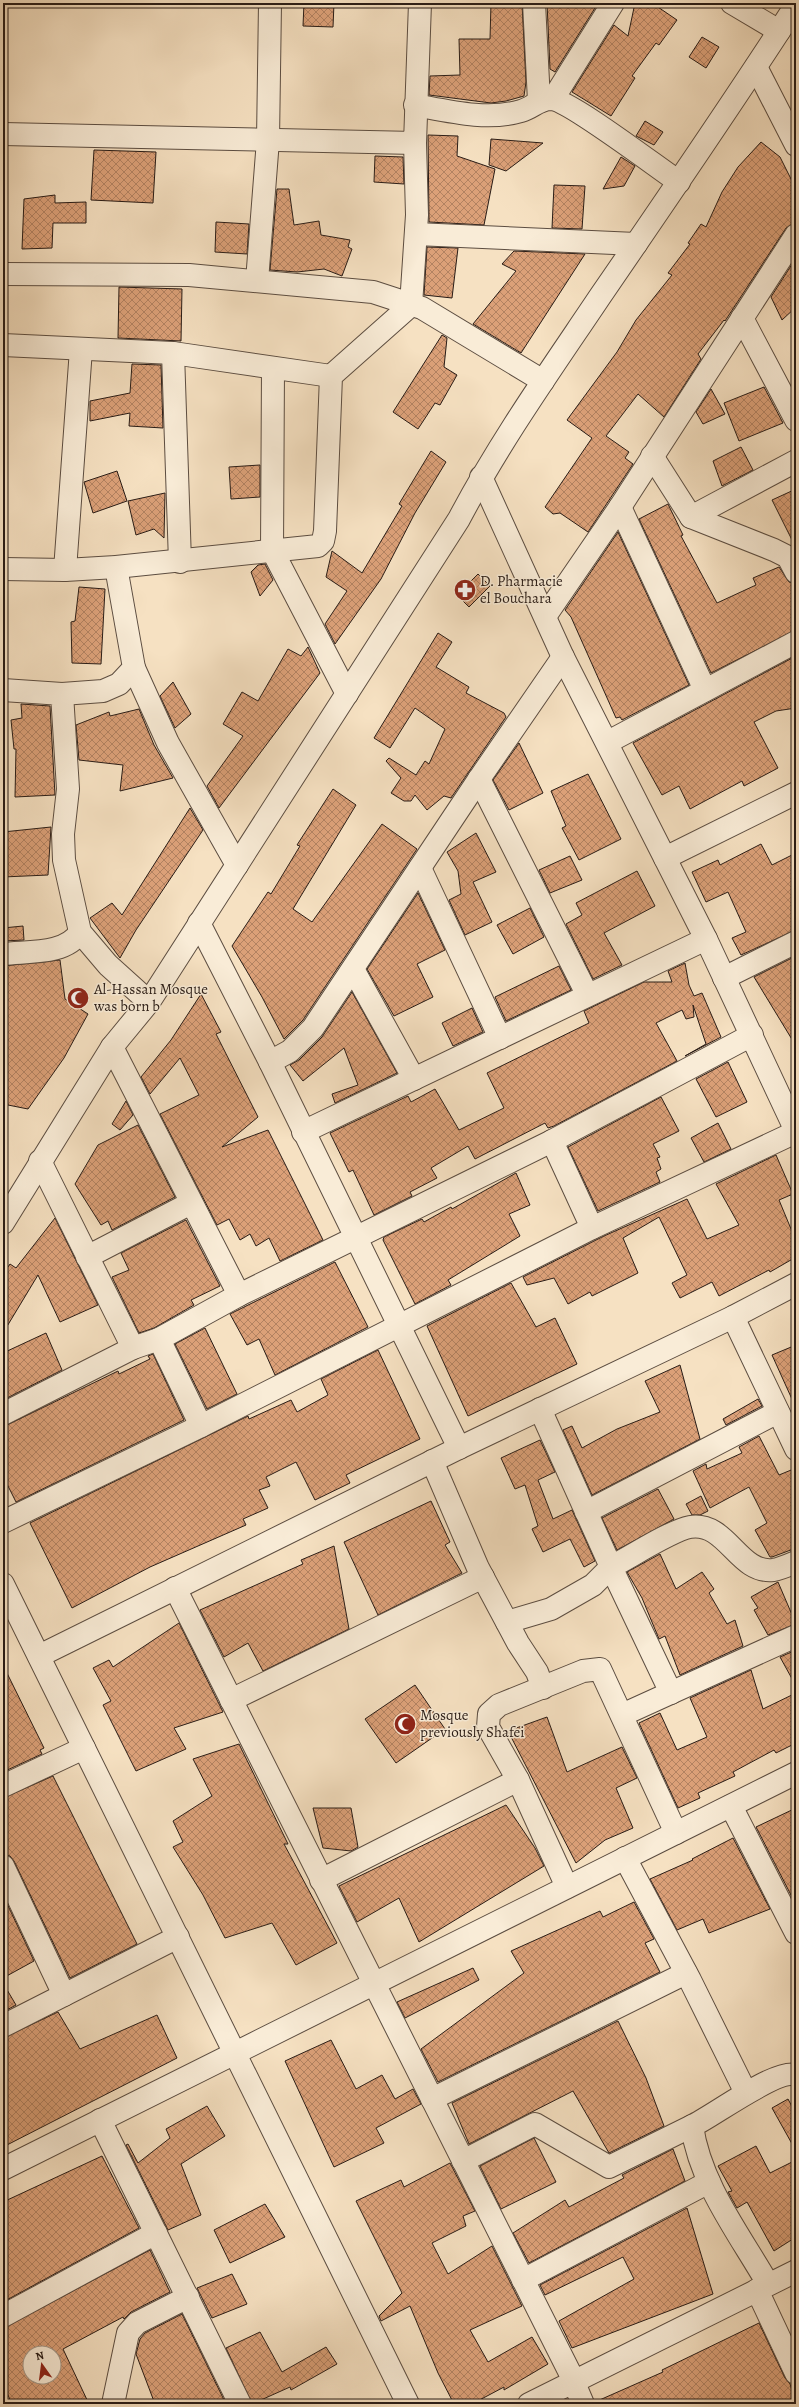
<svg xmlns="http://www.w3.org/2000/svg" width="799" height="2407" font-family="Alegreya,serif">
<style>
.building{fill:url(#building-cross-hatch);stroke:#291c16;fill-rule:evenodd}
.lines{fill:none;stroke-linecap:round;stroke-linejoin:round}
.minor-casing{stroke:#5c4d41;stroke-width:24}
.minor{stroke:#f9ecd7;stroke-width:22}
.labels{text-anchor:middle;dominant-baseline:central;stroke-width:3;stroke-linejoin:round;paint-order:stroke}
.poi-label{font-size:15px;fill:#291c16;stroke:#f9ecd7;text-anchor:start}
</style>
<defs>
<pattern id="building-cross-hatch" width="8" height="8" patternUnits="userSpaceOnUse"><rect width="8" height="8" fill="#dba078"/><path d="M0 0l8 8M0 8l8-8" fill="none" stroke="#b28261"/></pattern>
</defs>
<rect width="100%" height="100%" fill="#f6e1c2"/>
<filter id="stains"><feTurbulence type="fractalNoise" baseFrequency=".005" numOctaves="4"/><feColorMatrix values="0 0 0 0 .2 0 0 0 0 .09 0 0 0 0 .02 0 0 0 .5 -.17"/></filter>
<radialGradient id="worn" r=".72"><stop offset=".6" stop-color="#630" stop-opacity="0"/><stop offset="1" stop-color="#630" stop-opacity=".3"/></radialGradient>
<g class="building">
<polygon points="304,3 334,3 333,27 303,26"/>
<polygon points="491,3 522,3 526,82 524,96 506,101 491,103 429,95 430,76 460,75 459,39 490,39"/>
<polygon points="547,3 596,3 595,8 555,72 550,69"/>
<polygon points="635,3 652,3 677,20 659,45 656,43 632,76 635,78 611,116 572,92 614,25 628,36"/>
<polygon points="702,37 719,47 706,68 689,57"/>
<polygon points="645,121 663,132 654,145 636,136"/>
<polygon points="428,135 458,136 457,156 495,169 484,225 429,222"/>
<polygon points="491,139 543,143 506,171 489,165"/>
<polygon points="761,142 780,157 796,189 796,223 786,228 725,321 724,320 698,354 701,359 664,417 638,394 606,436 629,452 625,458 633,464 588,532 560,513 553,514 545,507 592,438 567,420 617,352 636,320 672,275 668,273 690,244 688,243 701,224 706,227 722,192 738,167"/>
<polygon points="94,150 156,152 153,203 91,200"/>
<polygon points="375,156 403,157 404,184 374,182"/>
<polygon points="621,157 635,166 624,186 603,189"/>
<polygon points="554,185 585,186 582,229 552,228"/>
<polygon points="277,189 289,189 294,225 319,221 321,235 350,240 348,247 352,249 342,276 324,269 297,272 270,270"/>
<polygon points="55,195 55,203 86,202 86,223 53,223 52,248 22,249 24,199"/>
<polygon points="216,222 249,224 247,254 215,252"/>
<polygon points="427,247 458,248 452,298 424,295"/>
<polygon points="514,251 585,254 521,353 473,324 516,271 502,264"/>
<polygon points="796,258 796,307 782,320 771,297"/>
<polygon points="119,287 182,289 181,341 118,338"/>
<polygon points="442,335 447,338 444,367 457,375 440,405 435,403 418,429 393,412"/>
<polygon points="132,364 161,365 163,428 129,426 130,413 90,421 90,401 130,393"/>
<polygon points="764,387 783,423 739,441 724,403"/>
<polygon points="711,389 725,414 703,424 696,412"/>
<polygon points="741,447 753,470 722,486 713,461"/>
<polygon points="431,451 446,462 415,513 381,579 335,644 325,624 347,591 326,577 332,551 362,573 402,506 399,504"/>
<polygon points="260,465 260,497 231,499 229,467"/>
<polygon points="117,471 127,501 93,513 84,482"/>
<polygon points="796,489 796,548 772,500"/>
<polygon points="165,493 164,538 154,529 136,535 128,501"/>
<polygon points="668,504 683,535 681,536 717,603 756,585 753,578 779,567 789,582 796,584 796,630 711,673 639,519"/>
<polygon points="618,532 689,685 622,720 620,717 616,718 571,617 565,610"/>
<polygon points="265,564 273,580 260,596 251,572 258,565"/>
<polygon points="478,574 490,586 469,607 457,595"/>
<polygon points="79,587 105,589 101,664 72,663 71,622 75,621"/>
<polygon points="438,633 452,642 436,667 469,687 466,693 504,713 506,717 451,798 444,796 427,810 415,795 411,801 404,801 391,793 401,778 386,761 389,758 416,775 425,761 429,764 445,729 415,708 390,748 374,738"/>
<polygon points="308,647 320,673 219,808 207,786 243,736 223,724 242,692 258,701 288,649 301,656"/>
<polygon points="796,656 796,708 776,711 754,722 778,768 744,786 742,781 690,809 679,786 662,795 633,743"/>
<polygon points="173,682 191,714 175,728 160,696"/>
<polygon points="21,704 50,706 55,795 15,797 16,749 14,749 11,720 22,718"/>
<polygon points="139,709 154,745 173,778 120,791 123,765 79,760 76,725 109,712 110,716"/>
<polygon points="519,743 543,793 509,810 493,780"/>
<polygon points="588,774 621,839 579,860 562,828 566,826 551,791"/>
<polygon points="333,789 356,805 293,909 312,922 382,824 417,849 303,1020 284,1039 262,997 232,946 268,892 271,894 300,846 297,845"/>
<polygon points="190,808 203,830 136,930 120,958 90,918 112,903 122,915"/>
<polygon points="51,827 48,875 3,877 3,832"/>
<polygon points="476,833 496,872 473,882 492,922 465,935 449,900 461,894 458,871 447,852"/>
<polygon points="761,844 772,865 796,853 796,930 741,955 732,938 746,932 728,892 706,902 692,872 718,860 720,865"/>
<polygon points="570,856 582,880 550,893 539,870"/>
<polygon points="637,871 655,906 604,933 622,965 593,979 566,924 582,915 576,903"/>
<polygon points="418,893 445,950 417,964 433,997 394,1016 367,969"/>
<polygon points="530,908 544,937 513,954 497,925"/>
<polygon points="23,926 24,940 3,941 3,928"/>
<polygon points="796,956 796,1046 754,977"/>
<polygon points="60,960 65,999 88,1014 64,1058 28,1109 3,1104 3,966"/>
<polygon points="685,963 689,985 694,996 702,993 721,1037 685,1056 706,1044 693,1005 694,1017 686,1019 682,1010 656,1023 677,1061 554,1126 548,1128 545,1123 475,1159 468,1146 431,1168 437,1178 410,1192 412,1196 374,1215 353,1170 349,1172 330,1133 408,1096 411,1102 435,1089 459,1130 504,1108 487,1073 589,1023 584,1011 644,982 672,982 668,971"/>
<polygon points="559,966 571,990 506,1021 495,997"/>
<polygon points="352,992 397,1073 335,1103 332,1094 358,1085 344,1048 303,1081 290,1065 299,1060 322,1037"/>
<polygon points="201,994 221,1032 216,1034 258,1117 222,1147 268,1130 323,1240 280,1261 269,1238 256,1246 250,1234 240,1240 229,1219 217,1225 160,1114 199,1095 180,1058 150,1094 141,1077 171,1040"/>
<polygon points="472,1008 483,1032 453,1046 442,1023"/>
<polygon points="728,1062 747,1102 716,1117 696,1079"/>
<polygon points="661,1097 679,1131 653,1144 660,1157 657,1158 661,1169 656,1172 660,1182 598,1211 568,1147"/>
<polygon points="126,1101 133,1115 120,1130 112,1124"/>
<polygon points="718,1123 731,1149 704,1162 691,1138"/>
<polygon points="138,1125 175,1197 112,1230 108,1221 101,1225 75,1184 98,1145"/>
<polygon points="776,1155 793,1194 779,1200 796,1241 796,1257 770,1272 769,1270 719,1296 712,1282 680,1298 672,1283 687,1275 659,1217 623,1238 638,1273 592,1296 590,1292 568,1304 554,1278 527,1285 523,1277 604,1236 687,1199 707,1239 739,1225 716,1184"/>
<polygon points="516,1173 530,1205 509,1214 520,1236 448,1280 451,1285 415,1304 383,1240 384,1237 422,1219 424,1222 451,1207 452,1209"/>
<polygon points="55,1218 98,1305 60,1322 38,1275 3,1333 3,1274 10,1264 16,1268"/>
<polygon points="186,1220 220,1286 191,1300 194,1305 154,1328 139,1333 112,1277 129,1270 121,1253"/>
<polygon points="335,1262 368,1327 275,1375 259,1339 247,1345 230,1314"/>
<polygon points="511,1283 536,1327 555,1318 577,1364 468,1416 427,1326"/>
<polygon points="205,1328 237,1394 207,1409 175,1344"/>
<polygon points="46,1333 62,1370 7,1398 3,1391 3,1353"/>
<polygon points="796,1345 796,1408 772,1355"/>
<polygon points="378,1350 420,1439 346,1475 350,1483 315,1500 296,1462 266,1477 270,1486 259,1490 268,1508 243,1519 246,1525 150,1567 72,1608 30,1523 248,1416 249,1419 291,1400 297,1412 328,1395 321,1379"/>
<polygon points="153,1354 184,1420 16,1502 3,1476 3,1427 118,1371 119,1374 150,1359 148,1356"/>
<polygon points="680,1365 700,1439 592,1495 563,1430 572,1426 582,1448 617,1429 660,1412 645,1381"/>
<polygon points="758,1399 762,1406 726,1425 723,1419"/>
<polygon points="759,1436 779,1475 796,1468 796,1548 772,1557 770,1557 755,1530 767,1523 749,1487 710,1508 693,1471 706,1464 707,1469 742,1453 739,1447"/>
<polygon points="540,1440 555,1472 538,1480 553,1519 572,1510 595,1561 584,1567 570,1539 543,1552 532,1529 538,1526 525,1485 515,1489 501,1458"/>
<polygon points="658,1489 674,1519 617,1550 602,1518"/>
<polygon points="701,1496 708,1511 700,1515 692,1515 686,1504"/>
<polygon points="431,1501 450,1542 445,1545 462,1573 378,1615 344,1542"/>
<polygon points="334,1546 349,1629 263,1671 248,1643 224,1657 200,1610 303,1564 301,1560"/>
<polygon points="660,1554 676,1589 702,1572 714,1589 709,1593 727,1624 735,1620 743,1646 680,1675 665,1636 659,1639 642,1598 627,1572"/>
<polygon points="778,1582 796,1624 768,1635 754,1610 758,1608 751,1597"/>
<polygon points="179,1623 223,1712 174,1728 186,1749 136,1771 103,1705 111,1701 93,1668 109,1660 113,1667"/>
<polygon points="796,1650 796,1686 780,1657"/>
<polygon points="3,1665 44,1748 40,1750 42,1754 3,1772"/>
<polygon points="751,1670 763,1709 796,1693 796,1743 776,1753 774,1750 733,1772 735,1776 698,1793 700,1798 678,1808 639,1723 660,1713 677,1750 707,1737 690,1698"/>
<polygon points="415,1685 445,1729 396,1763 365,1719"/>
<polygon points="547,1717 567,1772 622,1747 637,1778 616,1788 633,1828 605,1840 576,1863 508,1731"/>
<polygon points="239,1744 288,1844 284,1844 337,1943 296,1965 272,1923 225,1938 203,1895 173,1847 183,1842 173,1821 212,1796 193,1759"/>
<polygon points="53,1776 137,1944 70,1978 14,1861 10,1856 3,1854 3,1798"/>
<polygon points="506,1805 535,1848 544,1866 419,1942 399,1898 357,1922 339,1886"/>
<polygon points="313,1808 351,1808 358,1847 351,1851 323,1848"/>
<polygon points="796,1808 796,1896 792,1897 756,1827"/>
<polygon points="733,1838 770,1909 709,1933 703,1919 677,1930 650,1879 693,1860 692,1859"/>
<polygon points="3,1895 34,1961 3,1978"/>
<polygon points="634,1902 654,1939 645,1943 660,1972 438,2082 421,2049 524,1973 511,1951 600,1911 603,1917"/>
<polygon points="473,1968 479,1980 405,2018 397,2002"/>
<polygon points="3,1983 16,2005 3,2012"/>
<polygon points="58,2012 80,2049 157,2015 177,2058 3,2147 3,2038"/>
<polygon points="618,2021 646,2078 664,2126 609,2153 573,2091 469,2144 452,2103"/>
<polygon points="331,2040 356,2089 382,2075 395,2099 413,2089 421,2104 376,2128 384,2143 334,2167 285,2061"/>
<polygon points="788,2099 796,2114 796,2151 772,2108"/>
<polygon points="207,2106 225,2136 181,2164 201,2215 168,2230 126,2145 128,2144 138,2163 170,2138 166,2129"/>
<polygon points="534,2138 556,2182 501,2209 480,2166"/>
<polygon points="756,2146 770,2173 796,2160 796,2237 774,2251 747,2202 737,2208 728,2192 732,2191 718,2166"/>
<polygon points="673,2149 685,2181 529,2263 513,2233 565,2200 569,2207 624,2178 622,2175"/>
<polygon points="102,2156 139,2228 3,2302 3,2202"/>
<polygon points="450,2163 475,2211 463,2216 466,2226 432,2243 448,2274 492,2246 522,2306 470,2330 488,2362 532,2337 548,2364 504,2390 504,2387 472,2404 454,2404 438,2373 410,2306 381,2321 379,2316 402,2293 356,2201 401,2180 404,2187"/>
<polygon points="265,2204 285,2237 230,2263 214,2230"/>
<polygon points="687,2208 713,2294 572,2348 559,2321 634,2279 623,2257 545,2295 540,2285"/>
<path d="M150,2250L170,2292L131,2312L124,2319L123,2317L63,2349L89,2404H12L3,2384V2328ZM30,2353H54V2377H30Z"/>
<polygon points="232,2274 247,2304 212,2318 197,2288"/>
<polygon points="182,2314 226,2404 155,2404 136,2354 140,2339 145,2333"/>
<polygon points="759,2323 785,2378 790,2384 795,2400 786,2404 595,2404 595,2402 663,2372 662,2370"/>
<polygon points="260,2332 282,2372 326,2347 337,2364 291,2390 290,2387 252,2404 226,2348"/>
</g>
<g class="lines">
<g class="minor-casing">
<g id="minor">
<polyline points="534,3 539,101"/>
<polyline points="732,3 779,31"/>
<polyline points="756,67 796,145"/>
<polyline points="553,99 613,3"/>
<path d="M415,105C448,111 487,121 521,111C532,108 539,99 551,99C569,100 658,168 679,182"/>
<polyline points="3,134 415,143 420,3"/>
<polyline points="416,234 636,244"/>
<polyline points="3,274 189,275 373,292 422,308 543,381"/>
<polyline points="257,281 268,140 270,3"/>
<polyline points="742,318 796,420"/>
<polyline points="3,345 173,353 331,376"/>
<polyline points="173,353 180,562"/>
<polyline points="273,368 272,550 347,694"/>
<polyline points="652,456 691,517 774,550 788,557 796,572"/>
<polyline points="481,477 563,657 706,939 796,1131"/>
<polyline points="620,507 705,690"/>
<polyline points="691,517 796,461"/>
<polyline points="3,569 65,570 116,567 318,546 323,541 325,531 331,376 411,305 417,215 415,143"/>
<polyline points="65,570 81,349"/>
<polyline points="546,615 620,507 796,235"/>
<polyline points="134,668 168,743 237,865"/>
<polyline points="3,690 62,694 68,789 63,834 64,860 80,932 108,965 149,1002"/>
<polyline points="62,694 103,691 119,684 134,668 116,567"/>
<polyline points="608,742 796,642"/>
<polyline points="479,779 587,994"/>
<polyline points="665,858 796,793"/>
<polyline points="420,868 500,1038"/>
<polyline points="199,923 270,1062 459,1448"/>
<path d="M3,954C28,951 66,955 80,932"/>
<polyline points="353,969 414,1079"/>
<polyline points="724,978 796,942"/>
<polyline points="112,1047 239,1295"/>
<polyline points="270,1062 290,1051 313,1028 479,779 563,657"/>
<polyline points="303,1132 706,939"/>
<polyline points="552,1141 592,1228"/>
<polyline points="40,1161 133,1348"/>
<path d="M3,1223L112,1047L149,1002L459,519C500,441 552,368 601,295C667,199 733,103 796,5"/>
<polyline points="87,1257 191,1203"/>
<polyline points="733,1317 796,1449"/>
<polyline points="159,1339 201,1426"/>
<polyline points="3,1414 133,1348 159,1339 239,1295 552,1141 752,1035"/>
<polyline points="432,1461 478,1568 518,1643 537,1672 543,1688"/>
<polyline points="586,1512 778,1412"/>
<polyline points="3,1522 201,1426 592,1228 796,1132"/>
<polyline points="3,1584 408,2404"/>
<polyline points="175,1588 569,2371 583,2404"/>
<polyline points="507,1622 551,1609 593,1585 611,1567 540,1409"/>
<polyline points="39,1656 459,1448 733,1317 796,1284"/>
<path d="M671,1693L611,1567C629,1558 672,1530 690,1527C727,1521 738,1574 773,1570C780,1569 789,1565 796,1562"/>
<polyline points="231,1700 483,1577"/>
<polyline points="622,1715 796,1636"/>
<polyline points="3,1786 84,1748"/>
<polyline points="731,1806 796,1933"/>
<polyline points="625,1858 690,1980 746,2093"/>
<polyline points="3,1866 64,1995"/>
<polyline points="321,1880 518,1780"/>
<polyline points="567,1887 518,1780 488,1727 489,1714 499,1705 583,1671 600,1669 676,1833"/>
<polyline points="3,2026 178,1937"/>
<polyline points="432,2099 686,1973"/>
<polyline points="100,2120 240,2404"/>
<polyline points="463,2161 535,2124 609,2167 692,2126"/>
<polyline points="3,2169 796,1773"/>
<polyline points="523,2280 709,2182"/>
<path d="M768,2284C740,2235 700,2184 692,2126C712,2117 777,2068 796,2075"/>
<polyline points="757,2290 796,2373"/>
<polyline points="3,2316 156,2233"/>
<polyline points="113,2404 128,2333 137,2323 188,2297"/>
<polyline points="529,2404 796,2271"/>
</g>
</g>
<use href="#minor" class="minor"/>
</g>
<defs>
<g id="pharmacy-disc" transform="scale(1.15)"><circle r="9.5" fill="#8f2418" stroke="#f9ecd7"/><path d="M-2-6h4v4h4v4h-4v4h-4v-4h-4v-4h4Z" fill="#fff"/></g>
<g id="mosque-disc" transform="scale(1.15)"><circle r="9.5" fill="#8f2418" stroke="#f9ecd7"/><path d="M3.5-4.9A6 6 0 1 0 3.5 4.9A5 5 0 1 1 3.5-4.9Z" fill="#fff"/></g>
</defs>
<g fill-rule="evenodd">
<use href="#pharmacy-disc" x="465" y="590"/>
<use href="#mosque-disc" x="78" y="998"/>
<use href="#mosque-disc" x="405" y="1724"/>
</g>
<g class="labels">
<g class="poi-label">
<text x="480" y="581">D. Pharmacie<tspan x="480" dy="17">el Bouchara</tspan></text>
<text x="94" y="989">Al-Hassan Mosque<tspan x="94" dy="17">was born b</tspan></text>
<text x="420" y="1715">Mosque<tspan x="420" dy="17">previously Shafei</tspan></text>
</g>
</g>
<rect width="799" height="2407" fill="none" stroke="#f6e1c2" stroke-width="16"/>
<rect x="4" y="4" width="791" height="2399" fill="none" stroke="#291c16" stroke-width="2"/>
<rect x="8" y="8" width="783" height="2391" fill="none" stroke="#291c16"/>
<g transform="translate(42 2365) rotate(346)"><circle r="19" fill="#f9ecd7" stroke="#a6998a"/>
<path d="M0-3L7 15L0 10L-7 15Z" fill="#8f2418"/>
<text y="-6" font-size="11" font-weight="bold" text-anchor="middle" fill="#291c16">N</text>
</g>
<rect width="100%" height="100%" filter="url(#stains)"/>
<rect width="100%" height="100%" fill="url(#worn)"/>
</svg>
